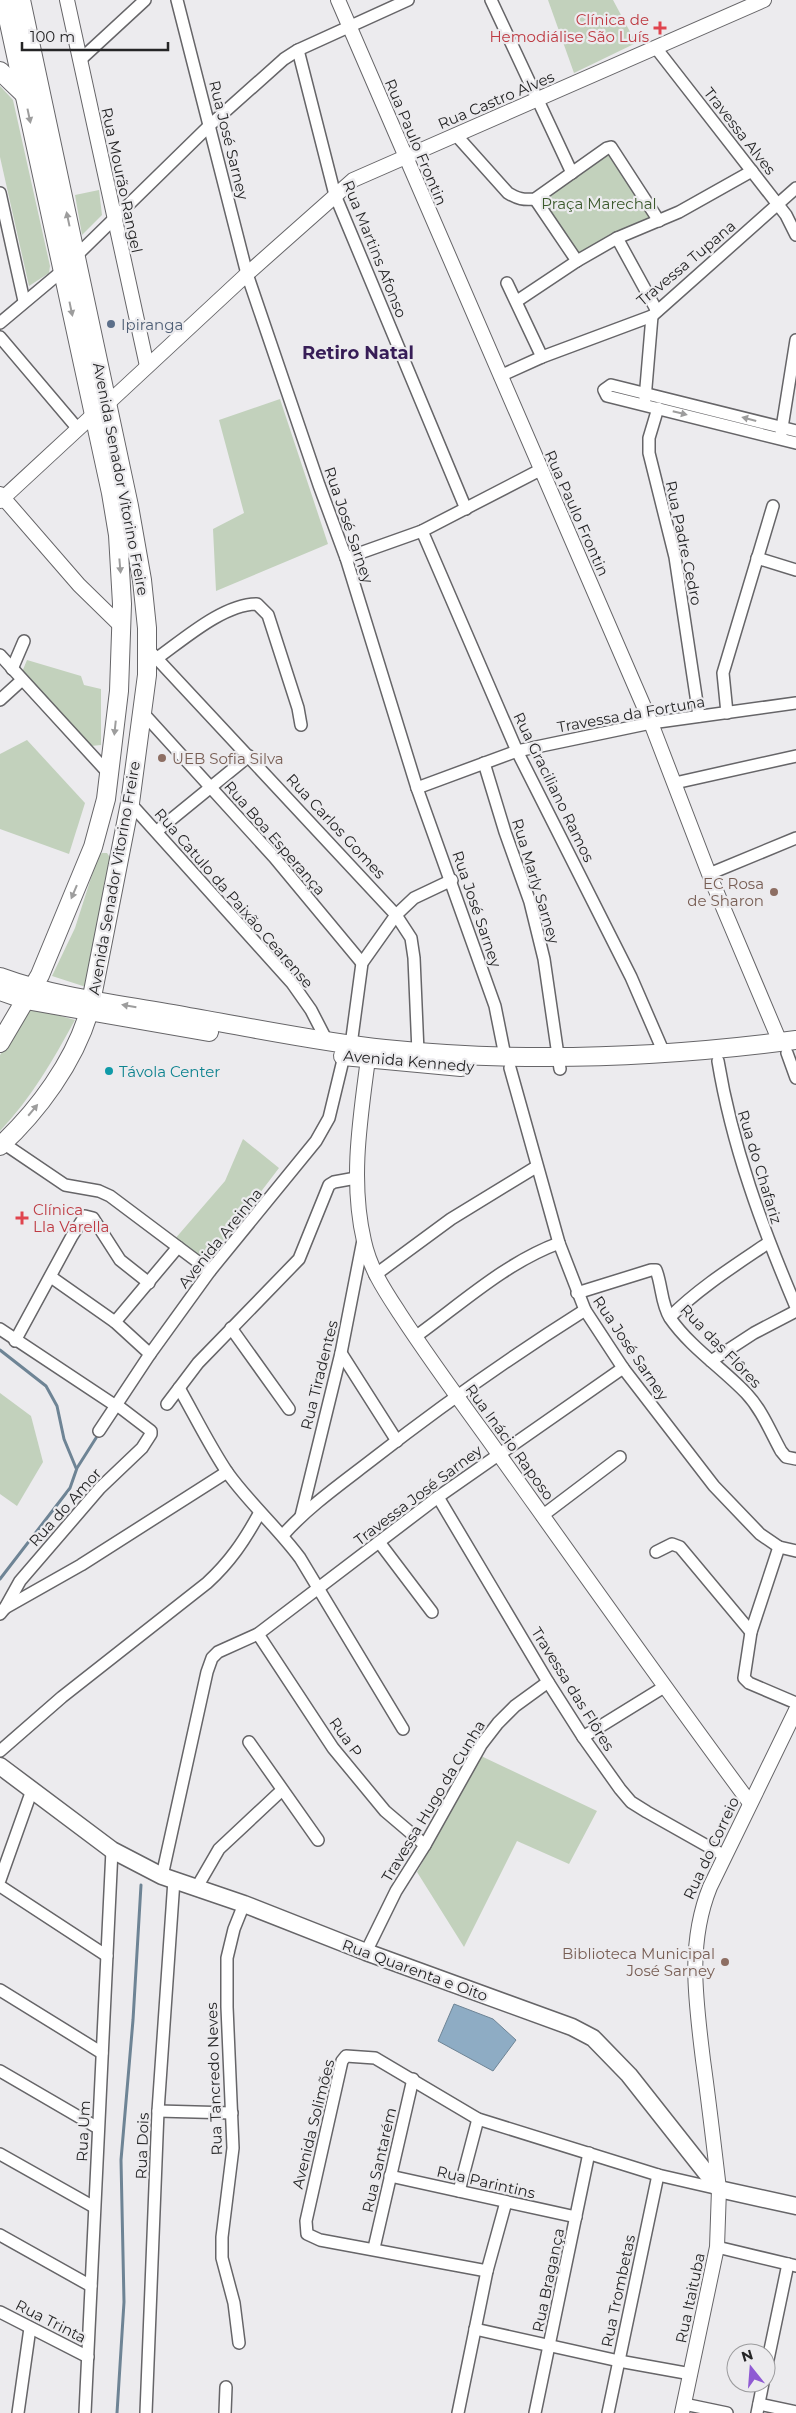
<svg xmlns="http://www.w3.org/2000/svg" width="796" height="2413" font-family="Montserrat,sans-serif">
<style>
.green{fill:#c2d1bc}
.water{fill:#8eacc4;stroke:#6e8495}
.lines{fill:none;stroke-linecap:round;stroke-linejoin:round}
.stream{stroke:#6e8495;stroke-width:3}
.minor-casing{stroke:#666568;stroke-width:14}
.tertiary-casing{stroke:#666568;stroke-width:16}
.secondary-casing{stroke:#666568;stroke-width:19}
.primary-casing{stroke:#666568;stroke-width:20}
.minor{stroke:#fff;stroke-width:11}
.tertiary{stroke:#fff;stroke-width:14}
.secondary{stroke:#fff;stroke-width:16}
.primary{stroke:#fff;stroke-width:18}
.oneway{fill:#9d9d9d}
.health-dot{fill:#e0444e;stroke:#ecebee;stroke-width:2}
.service-dot{fill:#5c6f8a;stroke:#ecebee;stroke-width:2}
.education-dot{fill:#8d6e63;stroke:#ecebee;stroke-width:2}
.culture-dot{fill:#0f9aa8;stroke:#ecebee;stroke-width:2}
.labels{text-anchor:middle;dominant-baseline:central;stroke-width:4.5;stroke-linejoin:round;paint-order:stroke}
.health-label{font-size:15px;fill:#be3a42;stroke:#ecebee;text-anchor:end}
.street-label{font-size:15px;fill:#252526;stroke:#ecebee}
.park-label{font-size:15px;fill:#3b592c;stroke:#ecebee}
.service-label{font-size:15px;fill:#4e5e75;stroke:#ecebee;text-anchor:start}
.education-label{font-size:15px;fill:#785e54;stroke:#ecebee;text-anchor:end}
.culture-label{font-size:15px;fill:#0d838f;stroke:#ecebee;text-anchor:start}
.quarter-label{font-size:18px;font-weight:bold;fill:#371d57;stroke:#ecebee}
</style>
<rect width="100%" height="100%" fill="#ecebee"/>
<g class="green">
<polygon points="548,0 613,0 636,43 574,73"/>
<polygon points="0,86 13,100 50,266 49,273 29,286 0,157"/>
<polygon points="610,150 654,218 578,257 540,198"/>
<polygon points="99,190 102,215 82,235 75,195"/>
<polygon points="280,399 328,544 216,591 213,529 244,513 219,420"/>
<polygon points="27,660 81,676 84,685 101,689 101,745 91,746 22,672"/>
<polygon points="27,740 85,803 69,854 0,829 0,754"/>
<polygon points="102,853 107,853 111,859 86,987 52,976 75,928 98,856"/>
<path d="M32,1008L75,1020C53,1060 32,1097 0,1131V1055Z"/>
<polygon points="243,1139 279,1168 207,1262 174,1240 225,1181"/>
<polygon points="0,1393 31,1416 43,1462 17,1506 0,1494"/>
<polygon points="481,1756 597,1811 569,1864 517,1841 464,1947 417,1872"/>
</g>
<polygon class="water" points="454,2004 493,2019 516,2040 493,2071 438,2041"/>
<g class="lines">
<g class="stream">
<polyline points="0,1350 46,1386 57,1406 64,1439 76,1468"/>
<polyline points="0,1579 70,1488 77,1468 96,1438"/>
<polyline points="117,2413 124,2302 121,2160 133,2020 141,1885"/>
</g>
<g class="minor-casing">
<g id="minor">
<polyline points="177,0 247,274 319,485 346,558 417,788 495,1006 505,1056"/>
<polyline points="491,0 572,173"/>
<polyline points="656,48 786,215 796,235"/>
<polyline points="298,50 335,195 466,509"/>
<polyline points="80,60 145,0"/>
<path d="M456,135L508,193C518,199 523,200 535,199L607,148L611,147L659,221"/>
<polyline points="0,193 24,301"/>
<polyline points="535,199 577,261"/>
<polyline points="617,238 657,311"/>
<polyline points="76,256 210,125 284,59 298,50 408,0"/>
<polyline points="507,283 542,357"/>
<polyline points="517,301 577,261 617,238 679,212 752,171"/>
<polyline points="0,323 62,271"/>
<polyline points="0,337 78,429"/>
<polyline points="500,376 542,357 652,316 796,188"/>
<polyline points="645,399 652,316"/>
<polyline points="658,408 649,438 649,453 675,557 699,716"/>
<polyline points="796,431 611,385 604,390 607,396 796,443"/>
<polyline points="781,434 796,340"/>
<polyline points="422,531 517,751 631,977 664,1053"/>
<polyline points="346,558 422,531 540,470"/>
<polyline points="757,558 796,570"/>
<polyline points="148,649 396,915 411,938 414,958 418,1052"/>
<polyline points="0,655 110,775"/>
<path d="M156,659C183,640 223,604 257,604L268,615L298,708L301,725"/>
<polyline points="12,669 24,641"/>
<polyline points="0,700 22,680"/>
<polyline points="143,713 274,857 362,963"/>
<polyline points="727,713 723,673 773,506"/>
<polyline points="484,763 505,832 530,902 544,959 560,1069"/>
<polyline points="675,783 796,756"/>
<polyline points="417,788 517,751 651,723 796,703"/>
<polyline points="130,803 292,983 311,1010 327,1041"/>
<polyline points="157,831 249,756"/>
<polyline points="709,874 796,838"/>
<polyline points="351,1045 362,963 396,915 414,898 452,880"/>
<polyline points="787,1053 796,1078"/>
<path d="M718,1061C732,1146 762,1227 796,1307"/>
<polyline points="510,1068 559,1243 585,1310 623,1368 714,1486 760,1534 779,1547 796,1551"/>
<polyline points="3,1143 65,1185 99,1191 110,1196 210,1271"/>
<polyline points="375,1275 451,1219 536,1167"/>
<polyline points="51,1277 115,1322 150,1354"/>
<path d="M577,1293L651,1270H656C662,1285 661,1304 670,1318C690,1347 722,1368 746,1393C762,1410 770,1431 781,1451L786,1457L796,1459"/>
<path d="M670,1317C699,1288 734,1266 768,1243"/>
<polyline points="115,1322 178,1247"/>
<polyline points="231,1328 289,1409"/>
<polyline points="0,1329 116,1406"/>
<path d="M415,1337C461,1304 505,1263 559,1243"/>
<polyline points="15,1341 72,1236 85,1216 93,1218 120,1260 149,1283"/>
<polyline points="341,1353 397,1441"/>
<polyline points="711,1361 754,1333 796,1311"/>
<path d="M179,1388C195,1416 209,1445 227,1472C249,1503 277,1527 300,1558L403,1729"/>
<polyline points="167,1404 198,1363 299,1259 329,1185 334,1182 356,1178"/>
<polyline points="99,1431 150,1354 210,1271 316,1141 329,1118 344,1056"/>
<polyline points="438,1497 548,1682 583,1737 620,1789 631,1802 647,1812 725,1856"/>
<polyline points="301,1516 341,1353 363,1240"/>
<polyline points="542,1516 620,1457"/>
<path d="M283,1535C309,1506 342,1483 373,1459C441,1406 512,1356 585,1310"/>
<polyline points="379,1542 432,1612"/>
<polyline points="779,1547 751,1632 744,1678 749,1683 796,1703"/>
<polyline points="656,1552 672,1544 680,1547 751,1632"/>
<polyline points="5,1608 20,1581 100,1488 142,1448 151,1434 151,1431 117,1405"/>
<polyline points="0,1614 5,1608 81,1565 227,1472"/>
<polyline points="258,1634 333,1748 385,1811 425,1845"/>
<polyline points="583,1737 664,1687"/>
<polyline points="249,1742 318,1840"/>
<path d="M0,1751L62,1697L207,1583C230,1562 244,1541 259,1514"/>
<polyline points="162,1876 207,1672 212,1658 218,1652 258,1634 438,1497 623,1368"/>
<polyline points="0,1880 32,1790"/>
<polyline points="0,1886 107,1956"/>
<polyline points="197,1887 219,1849 281,1791"/>
<polyline points="366,1952 396,1891 425,1845 481,1745 498,1723 515,1706 548,1682"/>
<polyline points="0,1990 102,2053"/>
<polyline points="0,2071 98,2128"/>
<polyline points="158,2111 232,2113"/>
<polyline points="0,2154 94,2207"/>
<polyline points="390,2176 576,2217"/>
<polyline points="459,2191 478,2119"/>
<polyline points="0,2235 91,2286"/>
<polyline points="717,2247 796,2266"/>
<polyline points="374,2248 413,2079"/>
<polyline points="487,2271 320,2240 307,2234 306,2221 342,2061 346,2056 375,2058 478,2119 658,2175 719,2189"/>
<polyline points="0,2312 88,2357"/>
<polyline points="475,2329 619,2361 691,2374"/>
<polyline points="239,2343 234,2303 222,2258 222,2237 233,2148 227,2007 227,1958 234,1929 244,1904"/>
<polyline points="766,2369 788,2264"/>
<polyline points="684,2404 727,2413"/>
<polyline points="759,2404 796,2412"/>
<polyline points="18,2413 30,2328"/>
<polyline points="85,2413 112,1850"/>
<polyline points="146,2413 158,2111 174,1880"/>
<polyline points="225,2413 226,2387"/>
<polyline points="458,2413 487,2271 506,2202"/>
<polyline points="535,2413 589,2153"/>
<polyline points="608,2413 658,2175"/>
<polyline points="757,2413 763,2383"/>
</g>
</g>
<g class="tertiary-casing">
<g id="tertiary">
<polyline points="67,0 147,366"/>
<polyline points="338,0 651,723 709,874 780,1042"/>
<polyline points="107,404 247,274 353,180 764,0"/>
<polyline points="0,494 79,585 122,627"/>
<polyline points="0,501 93,415"/>
<path d="M368,1059C360,1120 350,1181 364,1241C370,1269 385,1291 400,1314C428,1357 458,1398 488,1439C575,1561 661,1683 750,1803"/>
<path d="M682,2413L717,2247L719,2189C714,2146 709,2103 703,2060C696,2001 687,1944 710,1887L796,1710"/>
</g>
</g>
<g class="secondary-casing">
<polyline id="secondary" points="0,1766 112,1850 162,1876 244,1904 366,1952 572,2027 593,2038 629,2075 719,2189 796,2206"/>
</g>
<g class="primary-casing">
<g id="primary">
<polyline points="0,71 24,94"/>
<path d="M0,977C60,999 126,1005 189,1017C254,1028 319,1042 385,1049C521,1063 660,1058 796,1040"/>
<polyline points="0,991 26,1000 209,1032"/>
<polyline points="0,1043 40,975 93,847 106,799 119,691 122,604 118,535 111,493 4,0"/>
<polyline points="343,1056 461,1067"/>
<path d="M0,1146C38,1111 74,1062 89,1012L130,803L147,675V628L142,580L129,506L21,0"/>
</g>
</g>
<use href="#minor" class="minor"/>
<use href="#tertiary" class="tertiary"/>
<use href="#secondary" class="secondary"/>
<use href="#primary" class="primary"/>
</g>
<defs><path id="oneway-solid" d="M-6-.8H1V-3.2L6.5 0L1 3.2V.8H-6Z" transform="scale(1.25)"/></defs>
<g class="oneway">
<use href="#oneway-solid" transform="translate(29 116) rotate(78)"/>
<use href="#oneway-solid" transform="translate(68 219) rotate(-102)"/>
<use href="#oneway-solid" transform="translate(71 309) rotate(78)"/>
<use href="#oneway-solid" transform="translate(680 413) rotate(14)"/>
<use href="#oneway-solid" transform="translate(749 419) rotate(-165)"/>
<use href="#oneway-solid" transform="translate(120 566) rotate(85)"/>
<use href="#oneway-solid" transform="translate(115 728) rotate(96)"/>
<use href="#oneway-solid" transform="translate(74 892) rotate(113)"/>
<use href="#oneway-solid" transform="translate(129 1006) rotate(-170)"/>
<use href="#oneway-solid" transform="translate(33 1110) rotate(-50)"/>
</g>
<g class="health-dot">
<path d="M657.5 20.5h5v5h5v5h-5v5h-5v-5h-5v-5h5z"/>
<path d="M19.5 1210.5h5v5h5v5h-5v5h-5v-5h-5v-5h5z"/>
</g>
<circle class="service-dot" cx="111" cy="324" r="5"/>
<g class="education-dot">
<circle cx="162" cy="758" r="5"/>
<circle cx="774" cy="892" r="5"/>
<circle cx="725" cy="1962" r="5"/>
</g>
<circle class="culture-dot" cx="109" cy="1071" r="5"/>
<g class="labels">
<g class="health-label">
<text x="649" y="19">Clínica de<tspan x="649" dy="17">Hemodiálise São Luís</tspan></text>
<text x="33" y="1209" text-anchor="start">Clínica<tspan x="33" dy="17">LIa Varella</tspan></text>
</g>
<g class="street-label">
<text transform="translate(496 100) rotate(-23)">Rua Castro Alves</text>
<text transform="translate(740 131) rotate(52)">Travessa Alves</text>
<text transform="translate(229 140) rotate(76)">Rua José Sarney</text>
<text transform="translate(416 142) rotate(67)">Rua Paulo Frontin</text>
<text transform="translate(122 180) rotate(78)">Rua Mourão Rangel</text>
<text transform="translate(375 249) rotate(68)">Rua Martins Afonso</text>
<text transform="translate(686 263) rotate(-40)">Travessa Tupana</text>
<text transform="translate(121 479) rotate(79)">Avenida Senador Vitorino Freire</text>
<text transform="translate(577 513) rotate(66)">Rua Paulo Frontin</text>
<text transform="translate(349 525) rotate(71)">Rua José Sarney</text>
<text transform="translate(684 543) rotate(78)">Rua Padre Cedro</text>
<text transform="translate(631 714) rotate(-10)">Travessa da Fortuna</text>
<text transform="translate(554 787) rotate(64)">Rua Graciliano Ramos</text>
<text transform="translate(336 826) rotate(47)">Rua Carlos Gomes</text>
<text transform="translate(275 838) rotate(49)">Rua Boa Esperança</text>
<text transform="translate(114 878) rotate(-80)">Avenida Senador Vitorino Freire</text>
<text transform="translate(536 881) rotate(73)">Rua Marly Sarney</text>
<text transform="translate(234 898) rotate(49)">Rua Catulo da Paixão Cearense</text>
<text transform="translate(477 909) rotate(71)">Rua José Sarney</text>
<text transform="translate(409 1061) rotate(5)">Avenida Kennedy</text>
<text transform="translate(760 1167) rotate(73)">Rua do Chafariz</text>
<text transform="translate(220 1238) rotate(-51)">Avenida Areinha</text>
<text transform="translate(721 1346) rotate(46)">Rua das Flôres</text>
<text transform="translate(631 1348) rotate(56)">Rua José Sarney</text>
<text transform="translate(319 1375) rotate(-76)">Rua Tiradentes</text>
<text transform="translate(510 1442) rotate(54)">Rua Inácio Raposo</text>
<text transform="translate(418 1495) rotate(-37)">Travessa José Sarney</text>
<text transform="translate(65 1507) rotate(-48)">Rua do Amor</text>
<text transform="translate(573 1689) rotate(58)">Travessa das Flôres</text>
<text transform="translate(346 1737) rotate(54)">Rua P</text>
<text transform="translate(433 1801) rotate(-59)">Travessa Hugo da Cunha</text>
<text transform="translate(711 1848) rotate(-65)">Rua do Correio</text>
<text transform="translate(415 1970) rotate(20)">Rua Quarenta e Oito</text>
<text transform="translate(214 2079) rotate(-92)">Rua Tancredo Neves</text>
<text transform="translate(313 2124) rotate(-76)">Avenida Solimões</text>
<text transform="translate(83 2131) rotate(-87)">Rua Um</text>
<text transform="translate(142 2146) rotate(-88)">Rua Dois</text>
<text transform="translate(379 2160) rotate(-77)">Rua Santarém</text>
<text transform="translate(486 2182) rotate(13)">Rua Parintins</text>
<text transform="translate(548 2280) rotate(-78)">Rua Bragança</text>
<text transform="translate(618 2291) rotate(-78)">Rua Trombetas</text>
<text transform="translate(690 2298) rotate(-78)">Rua Itaituba</text>
<text transform="translate(51 2321) rotate(27)">Rua Trinta</text>
</g>
<g class="park-label">
<text x="599" y="203">Praça Marechal</text>
</g>
<g class="service-label">
<text x="121" y="324">Ipiranga</text>
</g>
<g class="education-label">
<text x="172" y="758" text-anchor="start">UEB Sofia Silva</text>
<text x="764" y="883">EC Rosa<tspan x="764" dy="17">de Sharon</tspan></text>
<text x="715" y="1953">Biblioteca Municipal<tspan x="715" dy="17">José Sarney</tspan></text>
</g>
<g class="culture-label">
<text x="119" y="1071">Távola Center</text>
</g>
<g class="quarter-label">
<text x="358" y="353">Retiro Natal</text>
</g>
</g>
<g transform="translate(751 2368) rotate(343)"><circle r="24" fill="#ecebee" stroke="#9c9c9e"/>
<path d="M0-4L9 19L0 12L-9 19Z" fill="#8f5ad3"/>
<text y="-8" font-size="14" font-weight="bold" text-anchor="middle" fill="#252526">N</text>
</g>
<path d="M22 42v8h146v-8" fill="none" stroke="#252526" stroke-width="2.5"/>
<text x="30" y="42" font-size="15" fill="#252526" stroke="#ecebee" stroke-width="4" paint-order="stroke">100 m</text>
</svg>
